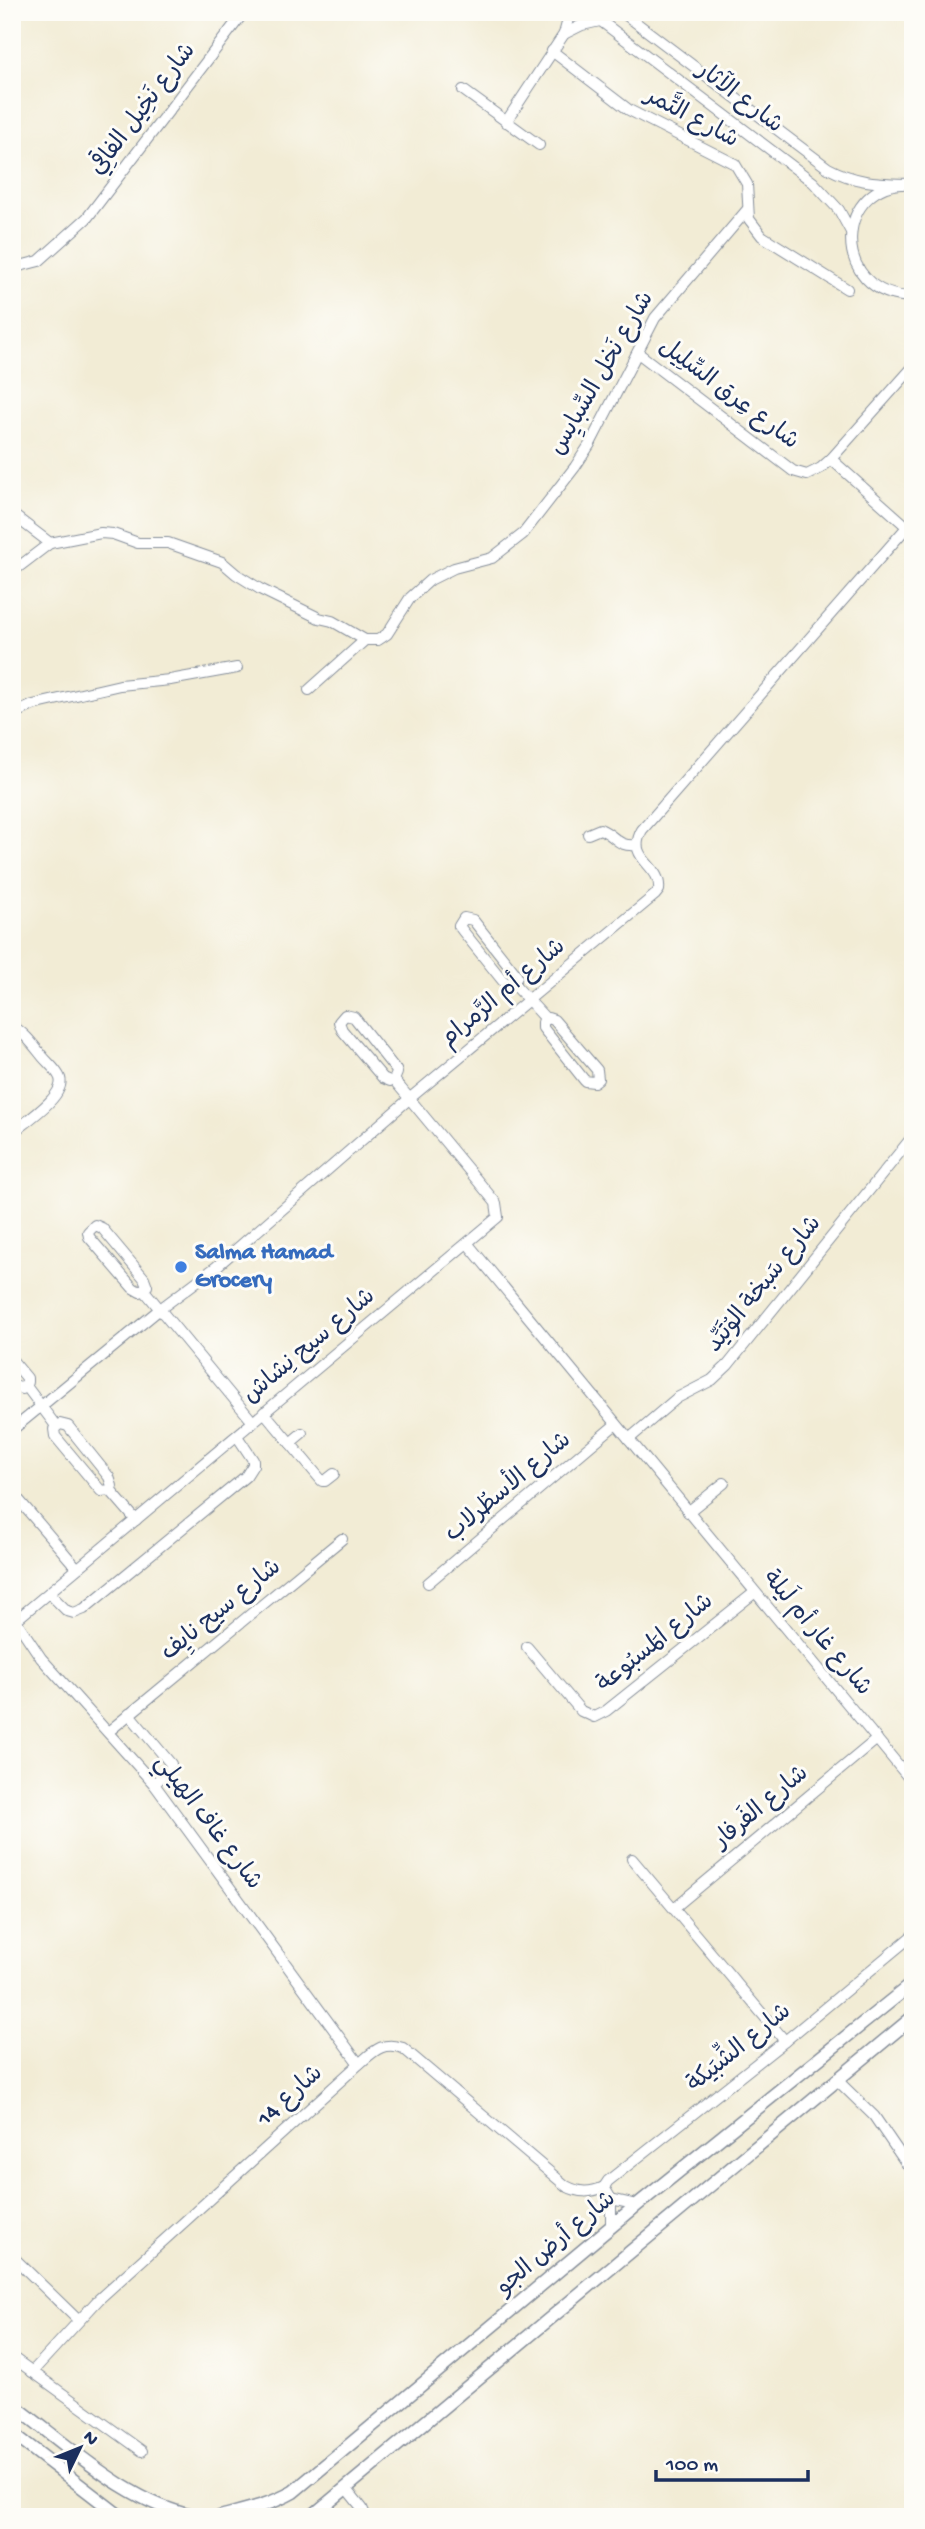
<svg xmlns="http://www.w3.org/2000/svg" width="925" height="2529" font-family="'Gochi Hand','Playpen Sans Arabic',sans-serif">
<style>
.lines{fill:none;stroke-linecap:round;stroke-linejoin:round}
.minor-casing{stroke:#868e9a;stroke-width:12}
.major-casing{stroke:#868e9a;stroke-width:15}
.minor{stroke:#fff;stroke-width:10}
.major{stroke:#fff;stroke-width:12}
.shop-dot{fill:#3f7fe0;stroke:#fdfcf7;stroke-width:2.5}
.labels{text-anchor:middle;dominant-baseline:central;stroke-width:6;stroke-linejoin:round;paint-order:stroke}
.street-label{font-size:24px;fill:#1b2f5e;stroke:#fdfcf7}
.shop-label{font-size:24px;font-weight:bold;fill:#366cbe;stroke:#fdfcf7;text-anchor:start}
</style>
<rect width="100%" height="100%" fill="#fdfcf7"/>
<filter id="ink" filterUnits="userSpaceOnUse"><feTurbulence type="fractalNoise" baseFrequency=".0143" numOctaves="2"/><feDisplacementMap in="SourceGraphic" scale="14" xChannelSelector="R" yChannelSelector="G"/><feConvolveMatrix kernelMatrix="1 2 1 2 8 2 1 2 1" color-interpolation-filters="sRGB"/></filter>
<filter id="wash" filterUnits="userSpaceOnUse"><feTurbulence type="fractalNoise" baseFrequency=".00686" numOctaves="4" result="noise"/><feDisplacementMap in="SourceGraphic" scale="28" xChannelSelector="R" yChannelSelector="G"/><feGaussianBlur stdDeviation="1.57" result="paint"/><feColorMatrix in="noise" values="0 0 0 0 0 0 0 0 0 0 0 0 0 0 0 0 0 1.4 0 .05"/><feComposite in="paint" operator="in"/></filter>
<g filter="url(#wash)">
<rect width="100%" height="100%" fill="#f2ecd5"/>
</g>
<g filter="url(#ink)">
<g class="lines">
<g class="minor-casing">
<g id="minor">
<polyline points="589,12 813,182 839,210 851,232"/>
<path d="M622,12L828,168C854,182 875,183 904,184"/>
<polyline points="564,34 582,25 600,21"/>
<polyline points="552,51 629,110 735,164 747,184 749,219 762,236 847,289"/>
<polyline points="463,90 539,145"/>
<polyline points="506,122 564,34 570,12"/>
<path d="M913,184C834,177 827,296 913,297"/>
<polyline points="12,268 39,261 87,218 244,12"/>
<polyline points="638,353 793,471 807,475 821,468 831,459 913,367"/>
<polyline points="831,459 913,532"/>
<polyline points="12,514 50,543 101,533 113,534 138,543 168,543 222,562 236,574 260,589 319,618 332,621 365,640"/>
<polyline points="12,572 50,543"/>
<polyline points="309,690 365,640 378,640 387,634 410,598 430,580 454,568 492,558 523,534 575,467 590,444 655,318 747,210"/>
<polyline points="12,715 33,705 120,685 170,680 237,668"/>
<path d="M588,834L600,829C617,836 616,847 637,845"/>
<polygon points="464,918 473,920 515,973 517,977 513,983 510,984 503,981 462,930 459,926"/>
<polyline points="513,983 546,1019"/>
<polygon points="345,1015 354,1017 396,1070 397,1073 394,1080 390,1081 383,1078 342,1030 339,1022"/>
<polygon points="548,1018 554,1020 597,1070 598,1079 594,1082 585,1081 543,1028 543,1022"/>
<path d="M12,1026C25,1033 34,1046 43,1057C48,1063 57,1070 60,1078C66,1096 25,1122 12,1133"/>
<polygon points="95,1225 102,1228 144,1278 147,1286 140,1292 133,1288 89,1237 88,1232"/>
<polyline points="468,1244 913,1783"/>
<polyline points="144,1290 253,1422"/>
<polyline points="12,1360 27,1378 27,1382 22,1389 12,1385"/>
<polyline points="26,1386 56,1426"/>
<polyline points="264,1412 322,1481 325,1481 334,1474"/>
<polygon points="60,1424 68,1426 109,1477 112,1486 110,1490 101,1491 55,1436 54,1429"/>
<path d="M12,1430L160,1309L216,1267L409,1099L655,895L659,890C662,864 625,860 642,830L907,527"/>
<polyline points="629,1439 677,1398 712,1380 728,1365 913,1136"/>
<polyline points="290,1443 302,1433"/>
<polyline points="110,1490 136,1520"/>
<polyline points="12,1492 77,1568"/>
<polyline points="688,1512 724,1483"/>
<polyline points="428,1583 616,1424"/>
<polyline points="49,1593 67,1611 74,1613 84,1609 246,1476 253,1465 253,1460 237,1436"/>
<polyline points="13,1616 41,1658 154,1784 359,2064"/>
<polyline points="16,1620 498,1217 496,1203 491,1197 394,1080"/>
<polyline points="527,1647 581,1711 594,1717 606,1711 754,1593"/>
<polyline points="129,1714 171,1764 171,1768 154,1784"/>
<polyline points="108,1732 342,1539"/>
<polyline points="632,1859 785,2041"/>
<polyline points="674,1908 877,1739"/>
<polyline points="836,2079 874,2116 913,2173"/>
<polyline points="611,2199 637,2205"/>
<polyline points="611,2226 611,2199 604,2187 608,2181 785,2041 913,1935"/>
<polyline points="12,2256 78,2320"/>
<polyline points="12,2357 142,2451"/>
<path d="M32,2372L99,2299L359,2064C374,2051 382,2041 403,2048L566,2186C579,2193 590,2193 604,2187"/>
<polyline points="346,2488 362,2508 366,2517"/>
</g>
</g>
<g class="major-casing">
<g id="major">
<path d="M12,2404C68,2445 128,2504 197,2517"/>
<polyline points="12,2433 121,2517"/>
<path d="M220,2517C246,2510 270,2505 293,2492L637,2205L913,1983"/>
<polyline points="311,2517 913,2017"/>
</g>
</g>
<use href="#minor" class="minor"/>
<use href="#major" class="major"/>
</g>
</g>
<circle class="shop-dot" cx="181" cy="1267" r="7"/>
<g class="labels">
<g class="street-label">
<text transform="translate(739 99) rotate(37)">شارع الآثار</text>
<text transform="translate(144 110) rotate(-53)">شارع نَخِيل الفاقِي</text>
<text transform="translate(691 119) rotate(28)">شارع التَّمر</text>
<text transform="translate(603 374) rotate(-60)">شارع نَخل السِّبايِس</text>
<text transform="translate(728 395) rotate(37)">شارع عِرق السِّلِيل</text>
<text transform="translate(504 994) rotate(-40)">شارع أم الرَّمرام</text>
<text transform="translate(765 1285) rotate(-51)">شارع سَبخة الوُتَيِّد</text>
<text transform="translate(310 1347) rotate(-40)">شارع سيح نِشاش</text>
<text transform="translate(509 1488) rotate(-40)">شارع الأسطُرلاب</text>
<text transform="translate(222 1611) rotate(-39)">شارع سيح نايِف</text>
<text transform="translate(816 1634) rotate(50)">شارع غار أم لَيلة</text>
<text transform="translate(656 1644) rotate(-39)">شارع المَسبُوعة</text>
<text transform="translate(762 1808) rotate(-40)">شارع الفَرفار</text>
<text transform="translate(207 1823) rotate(53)">شارع غاف الهيلي</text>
<text transform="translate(740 2049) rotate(-39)">شارع الشِّبَيكة</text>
<text transform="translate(291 2097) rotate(-42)">شارع 14</text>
<text transform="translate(557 2244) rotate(-40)">شارع أرض الجو</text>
</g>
<g class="shop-label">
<text x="195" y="1253">Salma Hamad<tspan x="195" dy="28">Grocery</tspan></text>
</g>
</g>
<rect width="925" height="2529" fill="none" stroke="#fdfcf7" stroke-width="42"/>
<g transform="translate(80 2448) rotate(47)" stroke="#fdfcf7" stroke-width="5" paint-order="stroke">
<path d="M0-5L12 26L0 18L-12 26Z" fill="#1b2f5e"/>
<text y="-10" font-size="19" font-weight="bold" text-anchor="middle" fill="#1b2f5e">N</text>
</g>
<path d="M656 2470v10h152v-10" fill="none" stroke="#1b2f5e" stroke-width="3.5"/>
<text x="666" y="2470" font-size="21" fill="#1b2f5e" stroke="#fdfcf7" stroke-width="5" paint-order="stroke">100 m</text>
</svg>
